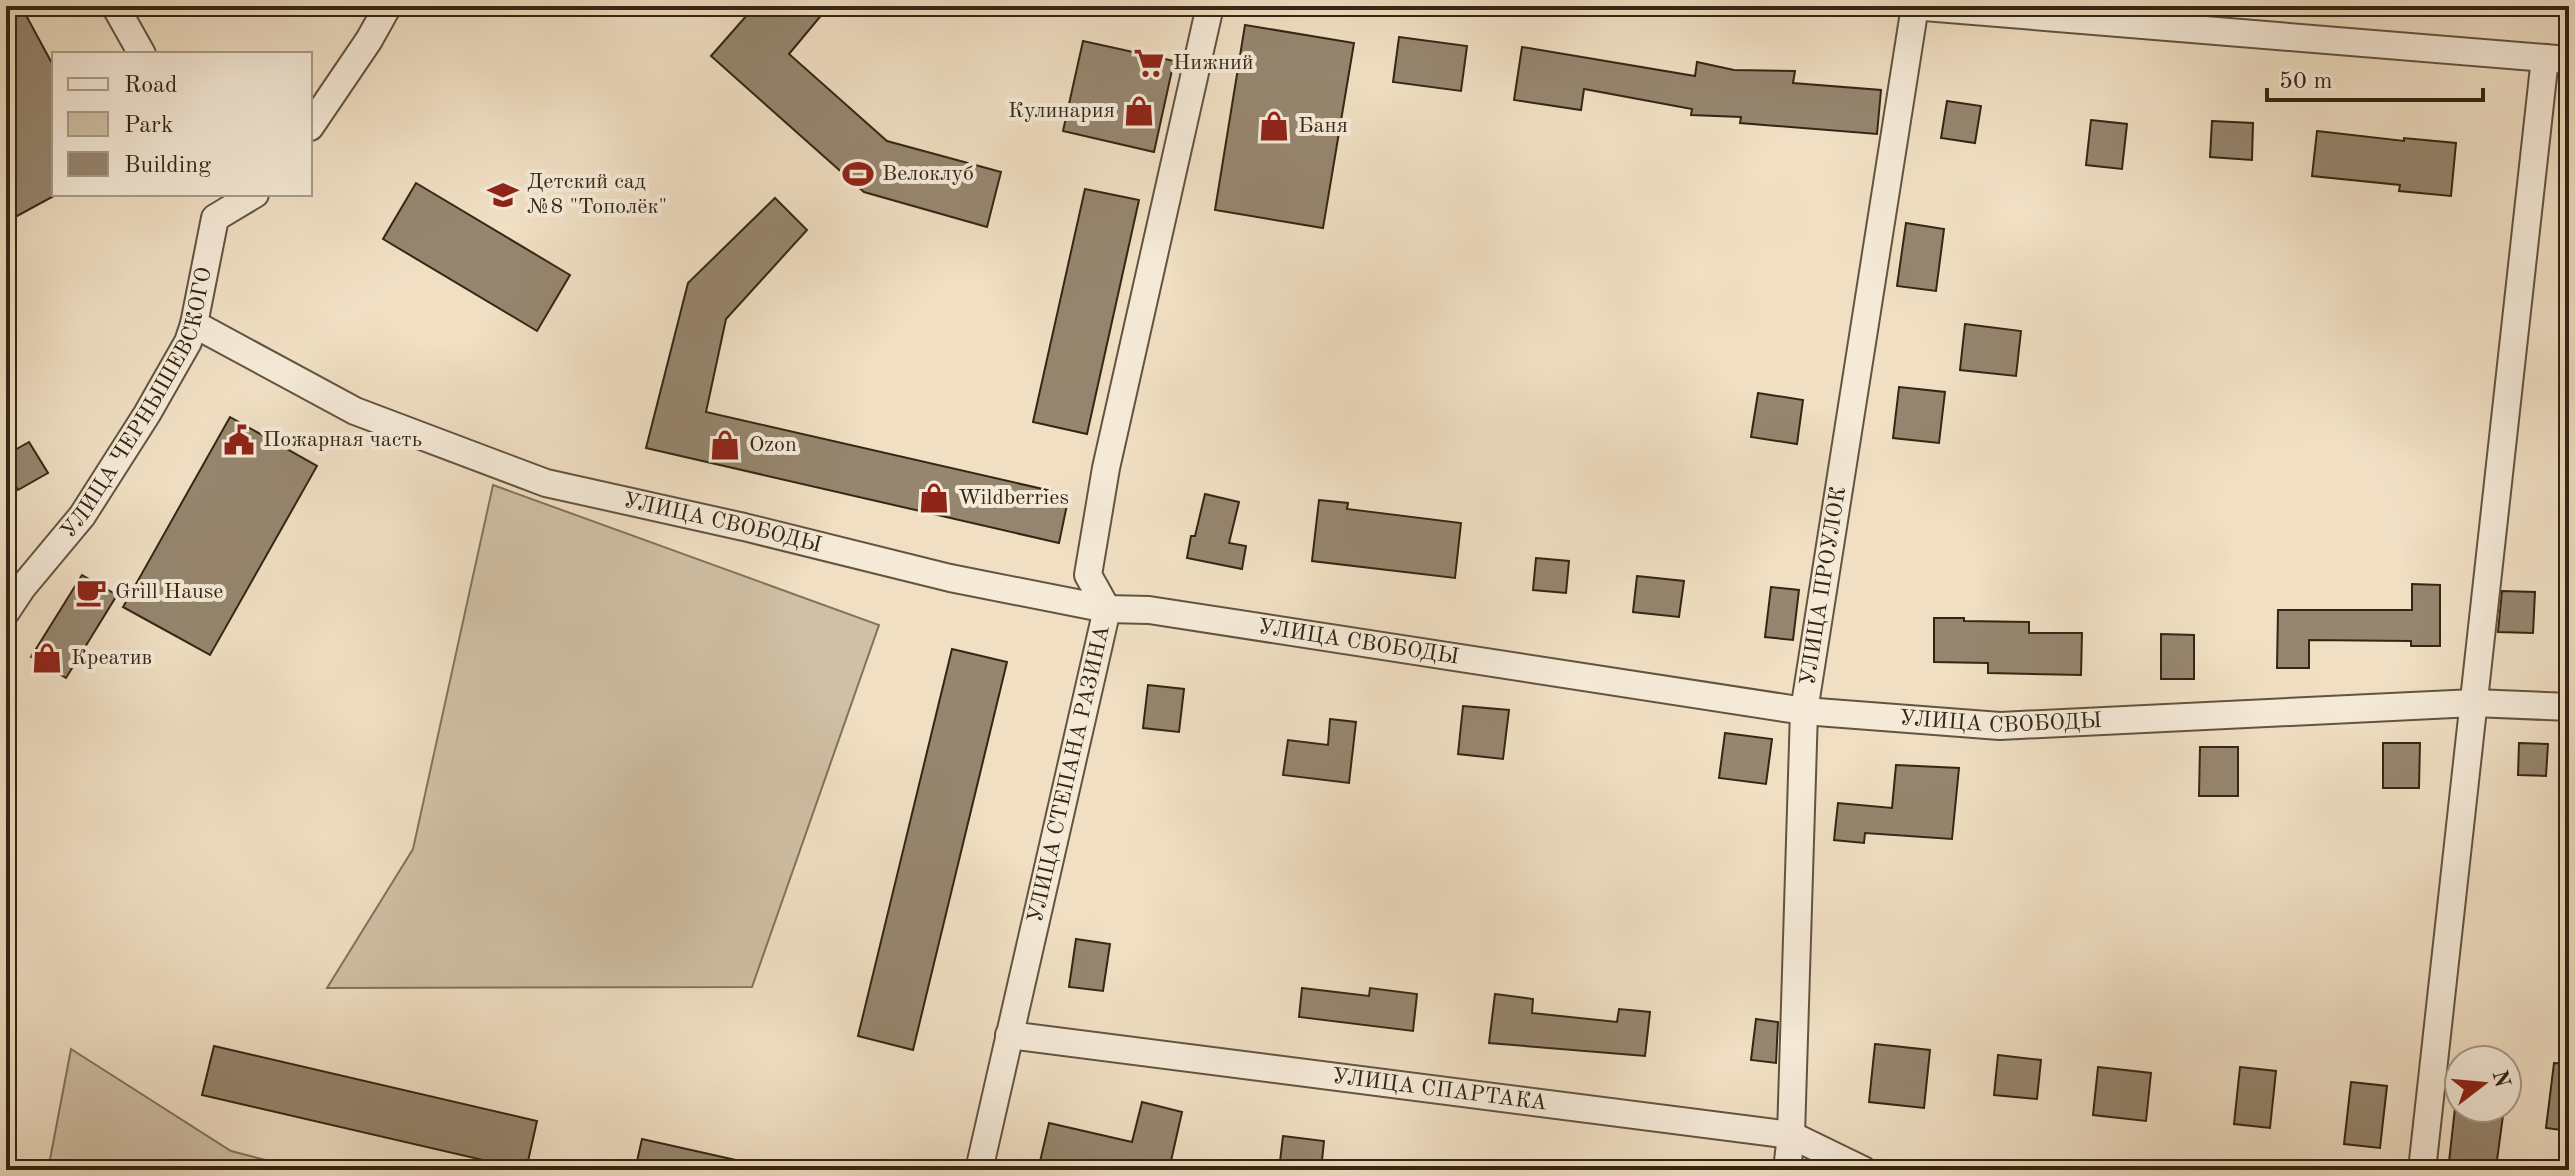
<svg xmlns="http://www.w3.org/2000/svg" width="2575" height="1176" font-family="'Old Standard TT',serif">
<style>
.green{fill:#d0c0a5;stroke:#82735c;stroke-width:2}
.building{fill:#96866f;stroke:#342613;stroke-width:2}
.lines{fill:none;stroke-linecap:round;stroke-linejoin:round}
.street-casing{stroke:#63543f;stroke-width:30}
.street{stroke:#f5ead8;stroke-width:26}
.labels{text-anchor:middle;dominant-baseline:central;stroke-width:8;stroke-linejoin:round;paint-order:stroke}
.poi-label{font-size:22px;fill:#342613;stroke:#f5ead8;text-anchor:start}
.street-label{font-size:22px;fill:#342613;stroke:#f5ead8}
</style>
<rect width="100%" height="100%" fill="#f0dfc3"/>
<filter id="stains"><feTurbulence type="fractalNoise" baseFrequency=".0025" numOctaves="4"/><feColorMatrix values="0 0 0 0 .2 0 0 0 0 .09 0 0 0 0 .02 0 0 0 .5 -.17"/></filter>
<radialGradient id="worn" r=".72"><stop offset=".6" stop-color="#630" stop-opacity="0"/><stop offset="1" stop-color="#630" stop-opacity=".3"/></radialGradient>
<g class="green">
<polygon points="493,485 879,625 752,987 327,988 413,849"/>
<polygon points="71,1049 231,1151 304,1170 48,1170"/>
</g>
<g class="building">
<polygon points="6,6 21,6 54,67 54,196 6,222"/>
<polygon points="755,6 829,6 789,54 887,141 1001,172 987,227 864,192 711,56"/>
<polygon points="1245,25 1354,43 1323,228 1215,210"/>
<polygon points="1399,37 1467,46 1461,91 1393,82"/>
<polygon points="1083,41 1174,61 1154,152 1063,131"/>
<polygon points="1522,47 1695,76 1697,62 1734,70 1795,71 1793,83 1881,90 1877,134 1740,123 1741,117 1691,115 1692,109 1584,89 1581,110 1514,100"/>
<polygon points="1947,101 1981,106 1975,143 1941,138"/>
<polygon points="2091,120 2127,124 2122,169 2086,165"/>
<polygon points="2212,121 2253,123 2252,160 2210,157"/>
<polygon points="2317,131 2404,141 2404,138 2456,143 2451,196 2399,191 2400,185 2312,176"/>
<polygon points="416,183 570,275 537,331 383,239"/>
<polygon points="1085,189 1139,200 1087,434 1033,422"/>
<polygon points="775,198 807,230 726,319 706,412 1069,495 1059,543 646,448 688,283"/>
<polygon points="1906,223 1944,229 1936,291 1897,286"/>
<polygon points="1965,324 2021,331 2016,376 1960,370"/>
<polygon points="1899,387 1945,392 1939,443 1893,438"/>
<polygon points="1758,393 1803,400 1797,444 1751,437"/>
<polygon points="230,417 317,466 210,655 123,607"/>
<polygon points="29,442 48,473 18,490 6,470 6,455"/>
<polygon points="1205,494 1239,502 1229,543 1246,546 1242,569 1187,558 1191,536 1195,536"/>
<polygon points="1319,500 1348,503 1347,509 1461,523 1455,578 1312,561"/>
<polygon points="1536,558 1569,561 1566,593 1533,590"/>
<polygon points="82,575 117,595 66,678 31,657"/>
<polygon points="1637,576 1684,581 1679,617 1633,612"/>
<polygon points="2412,584 2440,585 2440,646 2411,646 2411,641 2309,640 2309,668 2277,668 2278,610 2412,610"/>
<polygon points="1771,587 1799,590 1793,640 1765,637"/>
<polygon points="2502,591 2535,592 2533,633 2498,632"/>
<polygon points="1934,618 1964,618 1964,621 2029,622 2029,633 2082,633 2081,675 1988,673 1988,663 1934,662"/>
<polygon points="2161,634 2194,635 2194,679 2161,679"/>
<polygon points="952,649 1007,662 913,1050 858,1036"/>
<polygon points="1148,685 1184,689 1179,732 1143,728"/>
<polygon points="1463,706 1509,710 1503,759 1458,754"/>
<polygon points="1330,719 1356,722 1349,783 1283,775 1288,740 1328,745"/>
<polygon points="1725,733 1772,739 1766,784 1719,778"/>
<polygon points="2383,743 2420,743 2419,788 2383,788"/>
<polygon points="2519,743 2548,744 2546,776 2518,775"/>
<polygon points="2200,747 2238,747 2238,796 2199,796"/>
<polygon points="1896,765 1959,768 1952,839 1865,833 1864,843 1834,840 1838,803 1892,808"/>
<polygon points="1076,939 1110,944 1103,991 1069,987"/>
<polygon points="1302,988 1369,996 1370,988 1417,994 1413,1031 1299,1017"/>
<polygon points="1495,994 1533,999 1532,1013 1617,1022 1619,1009 1650,1012 1645,1056 1489,1043"/>
<polygon points="1756,1019 1778,1022 1776,1063 1751,1060"/>
<polygon points="1875,1044 1930,1050 1924,1108 1869,1102"/>
<polygon points="214,1046 537,1121 526,1170 202,1095"/>
<polygon points="1998,1055 2041,1060 2037,1099 1994,1095"/>
<polygon points="2554,1063 2569,1064 2569,1131 2546,1128"/>
<polygon points="2098,1067 2151,1073 2146,1121 2093,1115"/>
<polygon points="2240,1067 2276,1071 2270,1128 2234,1124"/>
<polygon points="2351,1082 2387,1086 2380,1148 2344,1144"/>
<polygon points="1142,1102 1182,1112 1169,1170 1038,1170 1049,1123 1132,1142"/>
<polygon points="2455,1108 2504,1108 2496,1168 2449,1162"/>
<polygon points="1283,1136 1324,1141 1321,1170 1279,1170"/>
<polygon points="642,1139 736,1160 735,1170 635,1170"/>
</g>
<g class="lines">
<g class="street-casing">
<g id="street">
<polyline points="115,6 142,54"/>
<polyline points="1912,6 2569,60"/>
<polyline points="310,127 369,40 388,6"/>
<path id="s1" d="M194,324L355,411L546,483L744,527L950,578L1107,609L1149,610L1804,711L2000,726L2474,703L2569,707"/>
<path id="s2" d="M6,612L22,588L82,516L147,414L188,342L194,324L215,218L255,194"/>
<path id="s3" d="M1009,1035L1791,1135L1863,1170"/>
<path id="s4" d="M979,1170L1107,609L1088,575L1106,468L1210,6"/>
<path id="s5" d="M1787,1170L1791,1135L1804,711L1915,6"/>
<polyline points="2422,1170 2545,58"/>
</g>
</g>
<use href="#street" class="street"/>
</g>
<defs>
<g id="supermarket-bare" transform="scale(2.4)"><path d="M-6-5.5h2.5l.6 2H6L4.5 2H-2.5L-4.4-4H-6ZM-1.5 3.2a1.3 1.3 0 1 0 .1 0ZM3 3.2a1.3 1.3 0 1 0 .1 0Z" fill="#8f2418" stroke="#f5ead8" stroke-width="2.5" paint-order="stroke"/></g>
<g id="shop-bare" transform="scale(2.4)"><path d="M-5-2.5h2.3a2.7 3.5 0 0 1 5.4 0H5L5.5 6h-11ZM-1.5-2.5h3a1.5 2.3 0 0 0-3 0Z" fill="#8f2418" stroke="#f5ead8" stroke-width="2.5" paint-order="stroke"/></g>
<g id="stadium-bare" transform="scale(2.4)"><path d="M0-5a6.5 5 0 1 0 0 10a6.5 5 0 1 0 0-10ZM-3.5-1.8h7v3.6h-7Z" fill="#8f2418" stroke="#f5ead8" stroke-width="2.5" paint-order="stroke"/></g>
<g id="school-bare" transform="scale(2.4)"><path d="M0-5L7-2L0 1L-7-2ZM-4 1L0 2.5L4 1V4Q0 6-4 4Z" fill="#8f2418" stroke="#f5ead8" stroke-width="2.5" paint-order="stroke"/></g>
<g id="civic-bare" transform="scale(2.4)"><path d="M-.6-6.5H3V-4.5H.6V-3L4-1V1h2V6H-6V1h2V-1L-.6-3ZM-1.2 2.5V6h2.4V2.5Z" fill="#8f2418" stroke="#f5ead8" stroke-width="2.5" paint-order="stroke"/></g>
<g id="cafe-bare" transform="scale(2.4)"><path d="M-5.5-4.5H6V0H3Q3 3.5 0 3.5H-2.5Q-5.5 3.5-5.5 0ZM3-3.2v2h1.7v-2ZM-6 4.5H4V6H-6Z" fill="#8f2418" stroke="#f5ead8" stroke-width="2.5" paint-order="stroke"/></g>
</defs>
<g fill-rule="evenodd">
<use href="#supermarket-bare" x="1149" y="63"/>
<use href="#shop-bare" x="1139" y="111"/>
<use href="#shop-bare" x="1274" y="126"/>
<use href="#stadium-bare" x="858" y="174"/>
<use href="#school-bare" x="503" y="195"/>
<use href="#civic-bare" x="239" y="440"/>
<use href="#shop-bare" x="725" y="445"/>
<use href="#shop-bare" x="934" y="498"/>
<use href="#cafe-bare" x="91" y="592"/>
<use href="#shop-bare" x="47" y="658"/>
</g>
<g class="labels">
<g class="poi-label">
<text x="1173" y="63">Нижний</text>
<text x="1115" y="111" text-anchor="end">Кулинария</text>
<text x="1298" y="126">Баня</text>
<text x="882" y="174">Велоклуб</text>
<text x="527" y="182">Детский сад<tspan x="527" dy="25">№8 "Тополёк"</tspan></text>
<text x="263" y="440">Пожарная часть</text>
<text x="749" y="445">Ozon</text>
<text x="958" y="498">Wildberries</text>
<text x="115" y="592">Grill Hause</text>
<text x="71" y="658">Креатив</text>
</g>
<g class="street-label">
<text stroke="none"><textPath href="#s2" startOffset="250">УЛИЦА ЧЕРНЫШЕВСКОГО</textPath></text>
<text stroke="none"><textPath href="#s1" startOffset="568">УЛИЦА СВОБОДЫ</textPath></text>
<text stroke="none"><textPath href="#s5" startOffset="586">УЛИЦА ПРОУЛОК</textPath></text>
<text stroke="none"><textPath href="#s1" startOffset="1216">УЛИЦА СВОБОДЫ</textPath></text>
<text stroke="none"><textPath href="#s1" startOffset="1864">УЛИЦА СВОБОДЫ</textPath></text>
<text stroke="none"><textPath href="#s4" startOffset="406">УЛИЦА СТЕПАНА РАЗИНА</textPath></text>
<text stroke="none"><textPath href="#s3" startOffset="434">УЛИЦА СПАРТАКА</textPath></text>
</g>
</g>
<rect width="2575" height="1176" fill="none" stroke="#f0dfc3" stroke-width="32"/>
<rect x="8" y="8" width="2559" height="1160" fill="none" stroke="#342613" stroke-width="4"/>
<rect x="16" y="16" width="2543" height="1144" fill="none" stroke="#342613" stroke-width="2"/>
<rect x="52" y="52" width="260" height="144" fill="#f5ead8" stroke="#a89c89" stroke-width="2"/>
<rect x="68" y="78" width="40" height="12" fill="#f5ead8" stroke="#a89c89" stroke-width="2"/>
<text x="124" y="92" font-size="24" fill="#342613">Road</text>
<rect x="68" y="112" width="40" height="24" fill="#d0c0a5" stroke="#a89c89" stroke-width="2"/>
<text x="124" y="132" font-size="24" fill="#342613">Park</text>
<rect x="68" y="152" width="40" height="24" fill="#96866f" stroke="#a89c89" stroke-width="2"/>
<text x="124" y="172" font-size="24" fill="#342613">Building</text>
<g transform="translate(2483 1084) rotate(74)"><circle r="38" fill="#f5ead8" stroke="#a89c89" stroke-width="2"/>
<path d="M0-6L14 30L0 20L-14 30Z" fill="#8f2418"/>
<text y="-12" font-size="22" font-weight="bold" text-anchor="middle" fill="#342613">N</text>
</g>
<path d="M2267 88v12h216v-12" fill="none" stroke="#342613" stroke-width="4"/>
<text x="2279" y="88" font-size="24" fill="#342613" stroke="#f5ead8" stroke-width="6" paint-order="stroke">50 m</text>
<rect width="100%" height="100%" filter="url(#stains)"/>
<rect width="100%" height="100%" fill="url(#worn)"/>
</svg>
